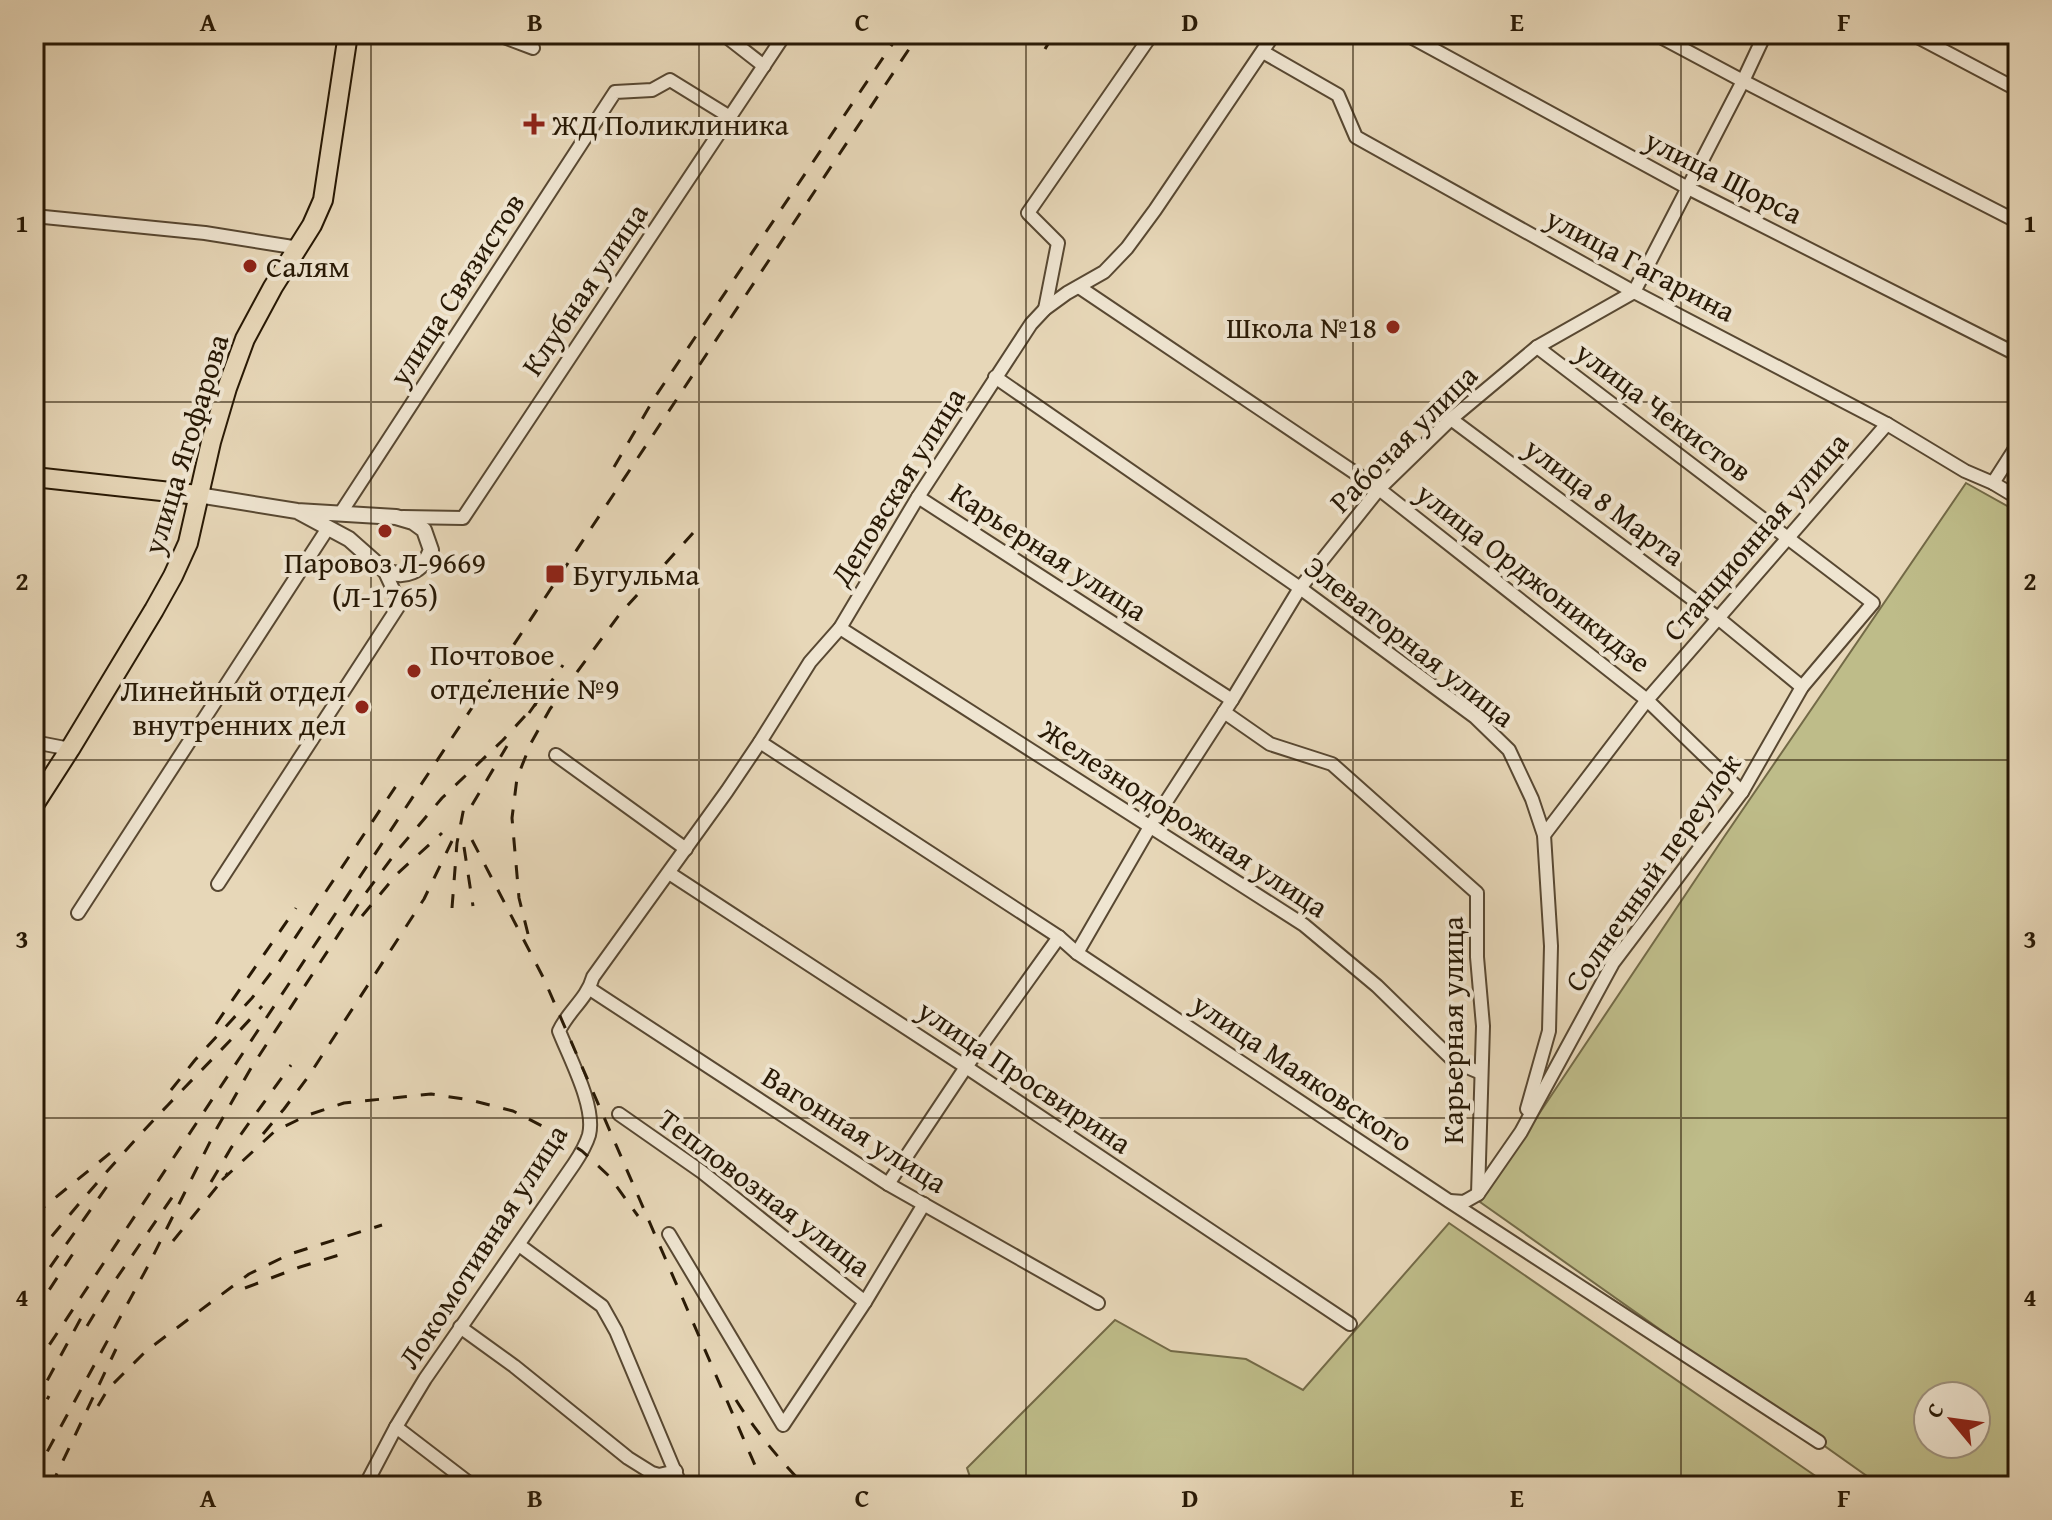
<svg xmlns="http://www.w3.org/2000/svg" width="2052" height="1520" font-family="'Gentium Book Plus',serif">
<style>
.green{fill:#bebc89;stroke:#736a47;stroke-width:2;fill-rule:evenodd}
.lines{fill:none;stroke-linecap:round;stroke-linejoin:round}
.minor-casing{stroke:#584832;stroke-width:16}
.tertiary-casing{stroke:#584832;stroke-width:18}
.primary-casing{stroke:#281905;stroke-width:22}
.minor{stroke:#efe5d1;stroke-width:12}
.tertiary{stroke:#efe5d1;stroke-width:14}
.primary{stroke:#e7d7b8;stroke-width:18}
.rail{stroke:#281905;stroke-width:3;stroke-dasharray:14 14;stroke-linecap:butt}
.grid{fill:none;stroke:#281905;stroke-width:2;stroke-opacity:0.55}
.poi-dot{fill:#8f2418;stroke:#efe5d1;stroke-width:3}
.labels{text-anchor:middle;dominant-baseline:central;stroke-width:8;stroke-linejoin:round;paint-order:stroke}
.poi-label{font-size:30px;fill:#281905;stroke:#efe5d1;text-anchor:start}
.street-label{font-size:30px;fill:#281905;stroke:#efe5d1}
.neatline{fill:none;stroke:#281905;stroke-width:3}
.grid-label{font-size:26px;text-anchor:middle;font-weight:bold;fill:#281905}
</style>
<rect width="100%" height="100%" fill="#e7d7b8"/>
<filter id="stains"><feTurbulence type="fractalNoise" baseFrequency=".0025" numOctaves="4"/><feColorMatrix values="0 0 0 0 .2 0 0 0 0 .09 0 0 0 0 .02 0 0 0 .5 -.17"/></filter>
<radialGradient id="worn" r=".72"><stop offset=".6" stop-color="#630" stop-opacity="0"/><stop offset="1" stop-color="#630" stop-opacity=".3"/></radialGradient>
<g class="green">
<path d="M1966,483L2018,512V1486H1881L1480,1202L1724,837ZM1928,1396H1976V1444H1928Z"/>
<polygon points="1449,1223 1830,1486 973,1486 967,1468 1115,1320 1171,1351 1246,1359 1303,1390"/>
</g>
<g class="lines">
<g class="minor-casing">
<g id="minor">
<polyline points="496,34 533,48"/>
<polyline points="723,34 764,66"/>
<polyline points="1655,34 1743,81 2018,222"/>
<polyline points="1912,34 2018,90"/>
<polyline points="1409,36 1688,188 2018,355"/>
<polyline points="1263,52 1338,95 1356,137 1634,292 1887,424 1965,471 1993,483 2018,498"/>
<polyline points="34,216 205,233 299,248"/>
<polyline points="1079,287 1379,489 1647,700 1742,792"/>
<polyline points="1045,309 1058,243 1028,213 1152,34"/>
<polyline points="995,377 1300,588 1475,717 1509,750 1532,799 1544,835 1551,946 1549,1031 1527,1109"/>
<polyline points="1451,419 1718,618 1802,687"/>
<polyline points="1993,483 2018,444"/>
<polyline points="918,497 1232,700"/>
<polyline points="340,514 615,92 652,90 670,80 730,117"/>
<polyline points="403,517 463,518 785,34"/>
<polyline points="840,628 1304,925 1377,986 1455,1062 1481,1073"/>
<polyline points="1224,712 1270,744 1332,764 1477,893 1477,957 1483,1026 1478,1194"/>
<polyline points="34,742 70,749"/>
<polyline points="760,742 1059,937 1077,953 1449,1201 1819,1442"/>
<polyline points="556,755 686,849"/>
<polyline points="1544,835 1647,700 1887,424"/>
<polyline points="669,873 966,1067 1350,1324"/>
<polyline points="218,884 400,604 384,570"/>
<polyline points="78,913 328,528"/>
<polyline points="1077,953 1151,825 1232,700 1300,588 1379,489 1451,419 1537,347 1634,292 1743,81 1765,34"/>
<polyline points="590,989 888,1184 1098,1303"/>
<polyline points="619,1114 702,1172 865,1302 924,1204"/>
<polyline points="888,1184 966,1067 1059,937"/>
<polyline points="1450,1201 1464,1202 1478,1194 1521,1132 1613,963 1742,792 1802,687 1873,603 1537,347"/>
<polyline points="669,1234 783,1425 865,1302"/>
<polyline points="519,1245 602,1306 616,1331 681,1486"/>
<polyline points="460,1327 514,1366 628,1458 652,1473 659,1475 676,1471"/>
<polyline points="396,1427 473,1486"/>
<polyline points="245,1483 249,1486"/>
<path d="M365,1486L396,1427L425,1379L574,1164C580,1155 586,1145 589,1135C596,1107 570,1059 559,1031C568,1011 587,999 593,977L727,791L760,742L810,662L840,628L918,497L1031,324L1045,309L1067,293L1104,272L1127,248L1155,210L1274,34"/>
</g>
</g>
<g class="tertiary-casing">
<path id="tertiary" d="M198,495L297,511L396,517L413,522L424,530L431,550C423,571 405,580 384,570L349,539L297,511"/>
</g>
<g class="primary-casing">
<g id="primary">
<polyline points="34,477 198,495"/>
<polyline points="34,805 70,749 154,610 173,576 188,543 211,442 227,388 245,339 273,287 312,225 323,200 348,34"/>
</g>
</g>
<use href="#minor" class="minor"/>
<use href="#tertiary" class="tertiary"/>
<use href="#primary" class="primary"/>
<g class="rail">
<polyline points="1045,49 1054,34"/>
<polyline points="614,467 655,397 899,34"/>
<polyline points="529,713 563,665"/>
<polyline points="472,805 507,746"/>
<polyline points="472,840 544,979 764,1486"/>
<polyline points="464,847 473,906"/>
<polyline points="452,908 457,843 465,802"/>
<polyline points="362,916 397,874 442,833"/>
<polyline points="528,934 519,898 512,818 517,778 531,743 550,709 619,615 693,533"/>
<polyline points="216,1024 296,908"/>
<polyline points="171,1090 195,1060 252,998 277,965 396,786"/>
<polyline points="263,1134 284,1109 308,1077 424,899 452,841"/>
<polyline points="222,1180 275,1131 308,1115 344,1103 431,1094 470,1100 513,1111 548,1129 582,1151 609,1176 638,1216"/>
<polyline points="211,1182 231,1148 291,1065"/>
<polyline points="34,1215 114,1150"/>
<polyline points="173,1241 228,1173"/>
<path d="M34,1258C77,1205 121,1154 168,1105C200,1071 232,1040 262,1006"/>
<polyline points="245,1288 300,1267 349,1252"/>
<polyline points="34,1290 108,1185"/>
<polyline points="34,1313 78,1246"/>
<polyline points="87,1326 114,1282 173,1196"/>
<polyline points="34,1368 919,34"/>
<path d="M736,1400C756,1432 779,1459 805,1486"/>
<polyline points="34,1405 87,1307"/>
<polyline points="98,1406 108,1389 146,1351 249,1274 290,1254 382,1225"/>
<polyline points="34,1424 49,1396"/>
<polyline points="34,1476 148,1266 217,1128 251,1068 365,894 397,851 442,798 503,740 536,704"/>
<polyline points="51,1486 116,1349"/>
<polyline points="102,1486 109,1478"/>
</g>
</g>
<path class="grid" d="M371,34V1486M699,34V1486M1026,34V1486M1353,34V1486M1681,34V1486M34,402H2018M34,760H2018M34,1118H2018"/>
<g class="poi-dot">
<path d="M530 112h8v8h8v8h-8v8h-8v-8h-8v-8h8z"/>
<circle cx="250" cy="266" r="8"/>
<circle cx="1393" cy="327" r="8"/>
<circle cx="385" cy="531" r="8"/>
<rect x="545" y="564" width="20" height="20" rx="4"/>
<circle cx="414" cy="671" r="8"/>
<circle cx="362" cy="707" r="8"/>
</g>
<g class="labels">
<g class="poi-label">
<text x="552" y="124">ЖД Поликлиника</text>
<text x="266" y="266">Салям</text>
<text x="1377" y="327" text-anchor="end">Школа №18</text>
<text x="385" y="562" text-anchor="middle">Паровоз Л-9669<tspan x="385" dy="34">(Л-1765)</tspan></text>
<text x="573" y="574">Бугульма</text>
<text x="430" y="654">Почтовое<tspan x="430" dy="34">отделение №9</tspan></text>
<text x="346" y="690" text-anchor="end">Линейный отдел<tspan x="346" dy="34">внутренних дел</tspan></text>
</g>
<g class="street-label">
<text transform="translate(1724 176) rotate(27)">улица Щорса</text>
<text transform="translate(1641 264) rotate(28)">улица Гагарина</text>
<text transform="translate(456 289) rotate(-57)">улица Связистов</text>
<text transform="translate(584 289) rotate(-56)">Клубная улица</text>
<text transform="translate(1664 411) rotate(37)">улица Чекистов</text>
<text transform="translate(1403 438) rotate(-45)">Рабочая улица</text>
<text transform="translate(185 444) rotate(-73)">улица Ягофарова</text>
<text transform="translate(897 486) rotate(-58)">Деповская улица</text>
<text transform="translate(1605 501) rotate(37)">улица 8 Марта</text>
<text transform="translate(1755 536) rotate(-49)">Станционная улица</text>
<text transform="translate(1049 551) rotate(33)">Карьерная улица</text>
<text transform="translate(1534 577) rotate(38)">улица Орджоникидзе</text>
<text transform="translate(1410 641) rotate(38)">Элеваторная улица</text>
<text transform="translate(1184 818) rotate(33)">Железнодорожная улица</text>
<text transform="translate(1652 872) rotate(-55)">Солнечный переулок</text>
<text transform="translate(1452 1030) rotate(-90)">Карьерная улица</text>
<text transform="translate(1303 1072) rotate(34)">улица Маяковского</text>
<text transform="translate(1025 1076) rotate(34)">улица Просвирина</text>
<text transform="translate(855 1129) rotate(32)">Вагонная улица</text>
<text transform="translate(765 1192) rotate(37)">Тепловозная улица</text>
<text transform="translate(482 1246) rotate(-57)">Локомотивная улица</text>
</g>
</g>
<rect width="2052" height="1520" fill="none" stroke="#e7d7b8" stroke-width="88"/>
<g transform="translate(1952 1420) rotate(299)"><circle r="38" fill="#efe5d1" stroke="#9f937f" stroke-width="2"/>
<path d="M0-6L14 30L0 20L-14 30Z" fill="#8f2418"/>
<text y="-12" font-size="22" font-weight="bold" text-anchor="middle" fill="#281905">С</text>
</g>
<rect x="44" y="44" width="1964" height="1432" class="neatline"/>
<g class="grid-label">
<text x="208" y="31">A</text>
<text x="535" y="31">B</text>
<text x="862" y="31">C</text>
<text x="1190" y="31">D</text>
<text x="1517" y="31">E</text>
<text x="1844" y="31">F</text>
<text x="22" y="232">1</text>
<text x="2030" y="232">1</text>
<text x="22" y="590">2</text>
<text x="2030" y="590">2</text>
<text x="22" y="948">3</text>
<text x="2030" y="948">3</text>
<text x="22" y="1306">4</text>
<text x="2030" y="1306">4</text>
<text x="208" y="1507">A</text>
<text x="535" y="1507">B</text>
<text x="862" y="1507">C</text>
<text x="1190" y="1507">D</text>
<text x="1517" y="1507">E</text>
<text x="1844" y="1507">F</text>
</g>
<rect width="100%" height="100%" filter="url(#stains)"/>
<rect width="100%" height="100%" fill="url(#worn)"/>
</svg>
